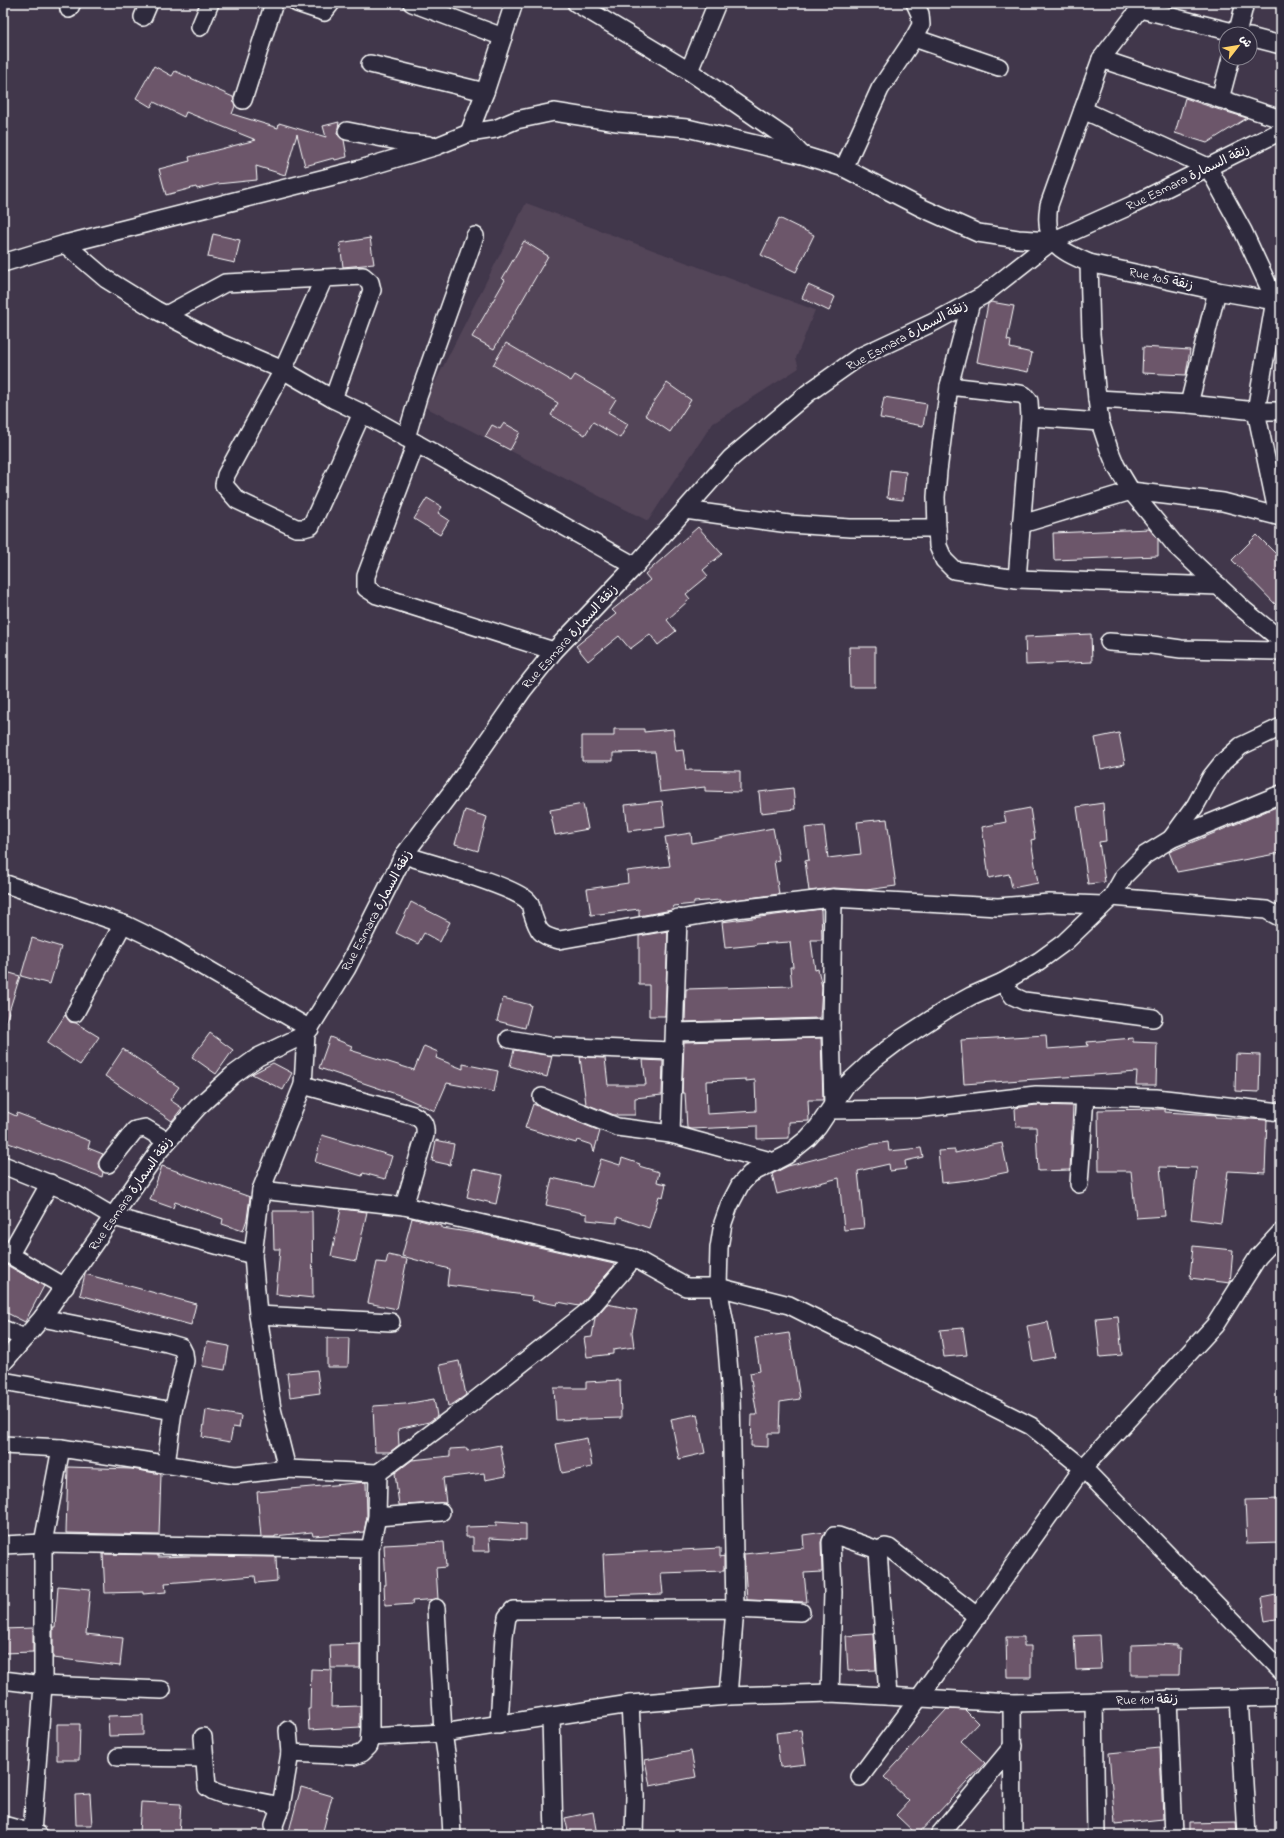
<svg xmlns="http://www.w3.org/2000/svg" width="1284" height="1838" font-family="'Indie Flower','Playpen Sans Arabic',sans-serif">
<style>
.built{fill:#524458}
.building{fill:#6c566b;stroke:#fff;fill-rule:evenodd}
.lines{fill:none;stroke-linecap:round;stroke-linejoin:round}
.minor-casing{stroke:#fff;stroke-width:20}
.minor{stroke:#2f2a3d;stroke-width:17}
.labels{text-anchor:middle;dominant-baseline:central;stroke-width:4;stroke-linejoin:round;paint-order:stroke}
.street-label{font-size:13px;fill:#fff;stroke:#2f2a3d}
</style>
<rect width="100%" height="100%" fill="#41374b"/>
<filter id="ink" filterUnits="userSpaceOnUse"><feTurbulence type="fractalNoise" baseFrequency=".025" numOctaves="2"/><feDisplacementMap in="SourceGraphic" scale="8" xChannelSelector="R" yChannelSelector="G"/><feConvolveMatrix kernelMatrix="1 2 1 2 8 2 1 2 1" color-interpolation-filters="sRGB"/></filter>
<g filter="url(#ink)">
<polygon class="built" points="526,203 815,310 796,358 799,368 712,424 648,521 423,406"/>
<g class="building">
<polygon points="154,66 172,76 175,71 233,97 235,106 232,114 278,128 279,123 326,137 323,126 339,122 337,134 344,140 347,157 335,160 334,158 305,166 297,134 285,175 256,166 257,180 217,184 197,189 196,187 166,195 159,169 190,161 189,157 256,140 186,112 184,117 154,102 151,107 136,98"/>
<polygon points="1185,98 1217,109 1247,118 1207,143 1175,133"/>
<polygon points="779,218 814,235 796,272 761,255"/>
<polygon points="213,234 240,240 235,263 208,257"/>
<polygon points="370,238 374,264 343,267 340,243"/>
<polygon points="524,241 548,256 494,349 472,337 505,280 502,279"/>
<polygon points="808,285 835,297 829,311 802,298"/>
<polygon points="991,302 1014,306 1007,340 1011,341 1010,348 1032,353 1028,372 977,362 988,304"/>
<polygon points="506,343 571,381 575,375 616,399 608,412 628,424 620,438 593,422 585,435 551,415 558,403 493,365"/>
<polygon points="1143,347 1190,350 1186,375 1142,373"/>
<polygon points="667,383 691,400 670,432 645,415"/>
<polygon points="884,397 927,404 923,426 880,418"/>
<polygon points="504,423 520,432 510,450 485,437 492,425 500,429"/>
<polygon points="890,470 906,472 903,500 887,498"/>
<polygon points="427,498 442,507 438,513 449,520 440,535 414,519"/>
<polygon points="698,527 722,554 703,570 708,576 686,594 690,599 667,620 676,631 658,645 650,634 630,649 619,636 588,661 576,646 616,614 612,610 650,580 645,574"/>
<polygon points="1149,529 1158,539 1158,556 1054,560 1053,533"/>
<polygon points="1257,535 1281,559 1281,610 1232,560"/>
<polygon points="1091,634 1092,662 1026,665 1025,637"/>
<polygon points="849,647 875,647 875,687 850,687"/>
<polygon points="614,729 644,729 644,732 673,729 676,751 683,750 686,770 740,771 740,792 705,791 705,787 660,792 655,752 613,753 613,761 582,761 582,736 614,736"/>
<polygon points="1119,733 1125,764 1101,769 1095,738"/>
<polygon points="793,788 795,809 761,813 759,792"/>
<polygon points="662,801 665,827 628,831 625,805"/>
<polygon points="1103,803 1106,841 1099,842 1105,882 1088,884 1077,807"/>
<polygon points="583,804 588,829 555,835 550,810"/>
<polygon points="1281,805 1281,853 1177,872 1169,852"/>
<polygon points="1030,808 1035,839 1031,840 1038,883 1012,888 1009,874 989,878 982,827 1006,822 1004,813"/>
<polygon points="465,810 487,817 478,851 455,844"/>
<polygon points="887,819 896,886 866,890 833,888 809,891 805,861 809,860 805,828 824,826 828,858 861,854 857,822"/>
<polygon points="773,828 779,860 774,861 779,894 720,902 720,900 694,902 694,904 674,906 672,910 639,916 639,909 591,915 587,889 628,883 627,871 670,866 665,837 691,833 692,843"/>
<polygon points="411,902 450,922 440,942 424,933 418,944 396,933"/>
<polygon points="821,909 822,940 811,940 815,970 818,969 822,987 820,1018 685,1022 686,989 792,986 790,967 793,967 790,942 756,944 756,945 725,948 722,922"/>
<polygon points="668,931 665,1016 649,1016 649,985 639,985 639,936"/>
<polygon points="32,938 61,947 50,984 21,976"/>
<polygon points="3,971 20,976 6,1021 3,1021"/>
<polygon points="503,998 531,1005 525,1028 497,1021"/>
<polygon points="65,1015 70,1022 76,1023 99,1037 80,1065 47,1043"/>
<polygon points="210,1033 233,1050 216,1074 192,1057"/>
<polygon points="1046,1035 1047,1049 1088,1046 1087,1042 1133,1038 1133,1042 1157,1043 1156,1085 1136,1085 1137,1072 964,1084 961,1040"/>
<polygon points="330,1037 352,1046 350,1050 414,1070 424,1046 438,1052 436,1058 463,1069 463,1064 498,1071 494,1092 447,1083 435,1111 399,1095 319,1068"/>
<path d="M821,1038L823,1100H808L809,1121L789,1122V1138L757,1139V1126L692,1129L687,1128L685,1093H682L684,1042ZM746,1079V1081L755,1080L756,1111L707,1114L706,1081Z"/>
<polygon points="123,1049 179,1087 170,1100 182,1108 172,1121 105,1076"/>
<polygon points="514,1050 552,1056 547,1077 510,1066"/>
<polygon points="1236,1054 1260,1055 1259,1092 1235,1091"/>
<polygon points="580,1057 605,1058 608,1085 646,1085 643,1060 663,1061 662,1095 635,1098 635,1115 614,1115 586,1104"/>
<polygon points="273,1063 292,1073 283,1090 252,1074"/>
<polygon points="533,1104 600,1131 594,1152 592,1145 577,1140 576,1143 525,1128"/>
<polygon points="1036,1105 1073,1106 1070,1170 1038,1171 1036,1127 1016,1127 1015,1108"/>
<polygon points="1163,1109 1165,1109 1165,1112 1216,1115 1215,1117 1267,1120 1265,1173 1228,1171 1221,1223 1191,1219 1197,1168 1160,1167 1165,1216 1136,1218 1131,1171 1099,1171 1098,1110"/>
<polygon points="3,1110 16,1116 17,1113 90,1141 88,1148 103,1154 98,1163 99,1168 103,1172 102,1177 3,1141"/>
<polygon points="322,1135 392,1156 385,1179 363,1173 362,1176 315,1162"/>
<polygon points="436,1140 454,1144 450,1165 432,1161"/>
<polygon points="888,1142 889,1151 921,1148 923,1157 905,1161 906,1169 890,1171 889,1164 858,1171 864,1228 844,1230 839,1178 777,1194 772,1174 788,1166 874,1144"/>
<polygon points="1002,1143 1008,1172 969,1180 941,1183 938,1151 955,1150 955,1153"/>
<polygon points="622,1158 640,1164 639,1166 659,1172 657,1182 666,1184 663,1197 659,1196 649,1228 617,1217 617,1223 587,1220 587,1214 546,1205 552,1178 592,1187 601,1159 620,1165"/>
<polygon points="162,1166 250,1197 247,1219 243,1231 222,1224 223,1219 175,1202 173,1208 150,1200"/>
<polygon points="473,1169 502,1175 496,1204 467,1197"/>
<polygon points="341,1209 367,1212 356,1261 331,1256"/>
<polygon points="273,1211 312,1211 313,1298 276,1294 280,1249 274,1249"/>
<polygon points="412,1218 442,1226 442,1228 481,1234 614,1264 614,1266 579,1306 558,1302 557,1305 531,1300 532,1296 447,1285 449,1269 402,1256"/>
<polygon points="1193,1246 1233,1250 1230,1283 1190,1278"/>
<polygon points="388,1255 407,1259 397,1309 368,1303 377,1262 386,1263"/>
<polygon points="3,1263 44,1286 25,1322 3,1311"/>
<polygon points="85,1274 196,1304 191,1325 80,1295"/>
<polygon points="607,1304 637,1310 632,1332 634,1347 613,1350 613,1354 587,1357 584,1338 592,1337 595,1318"/>
<polygon points="1118,1316 1122,1355 1100,1357 1096,1318"/>
<polygon points="1048,1322 1055,1357 1033,1361 1027,1326"/>
<polygon points="963,1328 967,1355 944,1357 940,1330"/>
<polygon points="789,1333 800,1399 780,1402 779,1433 768,1433 768,1447 751,1446 752,1415 757,1415 750,1373 760,1371 755,1338"/>
<polygon points="327,1338 349,1338 348,1367 327,1367"/>
<polygon points="207,1342 229,1346 225,1370 202,1366"/>
<polygon points="459,1361 466,1395 453,1404 448,1406 440,1365"/>
<polygon points="317,1370 320,1393 290,1397 287,1373"/>
<polygon points="620,1380 621,1418 556,1420 554,1388 586,1388 586,1382"/>
<polygon points="434,1399 437,1416 429,1422 398,1429 399,1445 390,1452 375,1452 373,1406 405,1404"/>
<polygon points="206,1410 241,1416 239,1428 233,1427 230,1442 202,1437"/>
<polygon points="697,1414 705,1453 679,1459 671,1419"/>
<polygon points="587,1438 592,1467 562,1473 556,1444"/>
<polygon points="500,1445 506,1476 485,1480 484,1473 443,1478 446,1503 399,1505 395,1473 412,1460 450,1456 450,1449 467,1448 467,1451"/>
<polygon points="68,1467 132,1469 161,1474 159,1535 66,1533"/>
<polygon points="366,1482 367,1516 364,1532 313,1536 312,1532 275,1536 275,1537 261,1537 257,1492"/>
<polygon points="1281,1499 1281,1543 1247,1544 1245,1500"/>
<polygon points="496,1522 526,1524 526,1540 489,1538 490,1551 473,1551 473,1537 466,1537 466,1527 496,1526"/>
<polygon points="825,1532 821,1542 822,1572 804,1573 807,1602 747,1600 744,1554 804,1548 803,1535"/>
<polygon points="444,1542 446,1567 436,1568 438,1599 412,1601 413,1604 385,1606 384,1585 386,1585 384,1545"/>
<polygon points="720,1548 720,1557 724,1556 724,1571 661,1573 663,1594 605,1596 603,1554"/>
<polygon points="103,1554 158,1555 158,1557 190,1556 276,1557 277,1581 256,1583 255,1576 165,1583 166,1592 143,1594 143,1592 105,1593"/>
<polygon points="58,1586 90,1589 86,1634 123,1638 120,1666 53,1658 53,1627 55,1627"/>
<polygon points="1281,1594 1281,1618 1265,1621 1261,1598"/>
<polygon points="33,1628 33,1652 3,1653 3,1629"/>
<polygon points="874,1634 876,1670 848,1671 846,1636"/>
<polygon points="1099,1635 1101,1669 1076,1670 1074,1636"/>
<polygon points="1006,1637 1024,1637 1024,1646 1031,1646 1031,1677 1007,1677"/>
<polygon points="360,1644 360,1668 331,1668 330,1645"/>
<polygon points="1158,1644 1177,1645 1177,1648 1180,1648 1179,1675 1131,1675 1131,1645"/>
<polygon points="311,1669 332,1670 331,1707 360,1706 360,1727 309,1730 308,1709 310,1709"/>
<polygon points="947,1709 965,1710 978,1723 961,1741 985,1763 917,1835 896,1815 909,1801 884,1777"/>
<polygon points="143,1715 143,1735 109,1736 108,1716"/>
<polygon points="57,1724 80,1724 79,1760 57,1760"/>
<polygon points="801,1730 806,1764 780,1767 776,1733"/>
<polygon points="1160,1748 1163,1819 1115,1824 1109,1753"/>
<polygon points="691,1751 696,1777 650,1786 645,1760"/>
<polygon points="301,1787 332,1796 322,1835 288,1835"/>
<polygon points="90,1794 92,1825 76,1825 75,1795"/>
<polygon points="141,1802 181,1804 179,1834 139,1832"/>
<polygon points="593,1812 597,1835 569,1835 565,1818"/>
<polygon points="1236,1822 1237,1835 1189,1835 1189,1823"/>
</g>
<g class="lines">
<g class="minor-casing">
<g id="minor">
<polyline points="297,3 324,12 331,3"/>
<polyline points="412,3 503,37"/>
<polyline points="576,3 689,71 786,138 802,155"/>
<path d="M1144,3L1101,59L1049,205C1043,242 1057,249 1089,263L1217,291L1281,302"/>
<polyline points="69,9 72,3"/>
<polyline points="1140,9 1241,34"/>
<polyline points="143,17 149,3"/>
<polyline points="200,27 210,3"/>
<polyline points="1237,34 1245,3"/>
<polyline points="1250,37 1281,45"/>
<polyline points="914,38 999,67"/>
<polyline points="1101,59 1281,119"/>
<polyline points="370,64 485,92"/>
<polyline points="689,71 717,3"/>
<polyline points="1220,99 1231,58"/>
<polyline points="243,100 274,3"/>
<polyline points="1083,110 1208,167 1243,231 1275,300 1256,411 1278,516"/>
<polyline points="347,131 408,143 429,145"/>
<polyline points="469,133 485,92 514,3"/>
<polyline points="844,168 880,89 914,38 921,25 920,14 915,3"/>
<polyline points="65,244 106,279 156,310 220,343 283,370 333,399 362,413 635,566"/>
<polyline points="3,263 65,244 357,170 437,146 469,133 495,129 516,120 554,112 617,122 687,128 802,155 844,168 920,207 978,233 1018,239 1052,241"/>
<polyline points="1089,263 1091,334 1097,399 1100,422 1109,449 1116,466 1131,491 1176,546 1244,610 1281,640"/>
<polyline points="324,278 283,370 226,475 224,485 237,500 296,528 304,528 311,526 362,413"/>
<polyline points="971,302 949,386 938,471 936,497 937,528 938,546 944,560 954,570 1017,579 1219,586"/>
<polyline points="166,315 225,283 363,276 370,282 372,290 333,399"/>
<polyline points="949,386 1020,394 1024,395 1029,401 1030,417 1017,579"/>
<polyline points="1097,399 1189,404 1256,411 1281,411"/>
<polyline points="1189,404 1217,291"/>
<polyline points="1030,417 1100,422"/>
<polyline points="406,438 418,397 475,236"/>
<polyline points="416,443 366,576 366,588 377,595 554,651"/>
<polyline points="685,510 789,524 850,528 937,528"/>
<polyline points="1022,524 1131,491 1223,502 1281,517"/>
<polyline points="1109,642 1152,645 1181,649 1281,651"/>
<polyline points="1171,839 1195,806 1211,777 1223,762 1241,746 1281,727"/>
<path d="M404,855C429,863 512,885 528,901C531,904 531,908 532,912C538,931 540,936 559,940L736,909L833,898L998,907L1049,903L1103,905"/>
<polyline points="3,883 126,925 161,942 310,1029"/>
<polyline points="1112,897 1266,910 1281,918"/>
<polyline points="1003,982 1013,996 1024,1001 1153,1018"/>
<polyline points="75,1013 123,924"/>
<polyline points="675,1032 831,1028"/>
<polyline points="509,1039 550,1046 672,1051"/>
<path d="M303,1085L413,1115C423,1120 426,1124 425,1135L404,1206"/>
<polyline points="542,1097 617,1127 671,1134 774,1162"/>
<polyline points="833,1105 831,1028 833,898"/>
<polyline points="830,1110 916,1109 1036,1095 1156,1098 1281,1112"/>
<polyline points="671,1134 678,918"/>
<polyline points="108,1164 135,1130 145,1128 167,1141"/>
<polyline points="3,1165 75,1194 114,1217 253,1255"/>
<polyline points="1079,1184 1085,1096"/>
<polyline points="261,1190 404,1206 634,1258 686,1287 718,1287 789,1305 1031,1426 1083,1468 1281,1671"/>
<polyline points="3,1251 65,1287"/>
<polyline points="10,1254 50,1183"/>
<polyline points="258,1315 391,1322"/>
<polyline points="42,1318 167,1343 181,1347 184,1353 185,1361 173,1411 166,1465"/>
<polyline points="3,1329 25,1338"/>
<polyline points="3,1363 42,1318 158,1152 198,1107 233,1075 258,1057 306,1034 347,968 404,855 456,786 523,690 554,651 635,566 731,458 808,393 859,357 934,322 982,296 1052,241 1132,205 1281,131"/>
<polyline points="3,1381 173,1411"/>
<polyline points="3,1445 61,1448 235,1475 287,1469 378,1473 464,1409 587,1312 634,1258"/>
<polyline points="287,1469 272,1409 258,1315 253,1255 261,1190 303,1085 306,1034"/>
<polyline points="377,1517 441,1512"/>
<polyline points="3,1545 43,1543 370,1549"/>
<polyline points="878,1550 888,1696"/>
<polyline points="436,1608 443,1733 448,1766 452,1835"/>
<polyline points="3,1680 43,1685 162,1690"/>
<polyline points="830,1693 833,1592 831,1542 834,1536 838,1536 878,1550 885,1547 889,1548 978,1617"/>
<polyline points="728,1696 735,1609 731,1396 725,1324 718,1287 719,1248 723,1223 729,1206 740,1185 750,1174 787,1155 808,1138 818,1127 846,1085 872,1061 901,1039 949,1008 971,996 1003,982 1039,961 1065,942 1112,897 1124,876 1145,855 1171,839 1281,794"/>
<polyline points="1239,1698 1247,1835"/>
<polyline points="1168,1699 1174,1835"/>
<polyline points="1094,1701 1096,1835"/>
<polyline points="1012,1703 1013,1835"/>
<polyline points="630,1704 635,1796 634,1835"/>
<polyline points="551,1717 554,1835"/>
<polyline points="499,1725 504,1636 507,1617 513,1610 735,1609 801,1612"/>
<polyline points="288,1730 290,1753"/>
<polyline points="203,1737 207,1787 213,1791 221,1794 281,1806"/>
<polyline points="370,1737 443,1733 630,1704 728,1696 830,1693 1012,1703 1281,1697"/>
<polyline points="118,1757 205,1758"/>
<polyline points="860,1777 919,1698 1083,1468 1215,1325 1258,1257 1281,1232"/>
<polyline points="3,1825 39,1835"/>
<polyline points="32,1833 43,1685 43,1543 61,1448"/>
<polyline points="275,1835 274,1825 281,1806 290,1753 354,1756 362,1753 369,1746 370,1730 370,1549 377,1517 378,1473"/>
<polyline points="939,1835 1013,1746"/>
</g>
</g>
<use href="#minor" class="minor"/>
</g>
</g>
<g class="labels">
<g class="street-label">
<text transform="translate(1188 178) rotate(-26)">Rue Esmara زنقة السمارة</text>
<text transform="translate(1161 279) rotate(12)">Rue 105 زنقة</text>
<text transform="translate(907 336) rotate(-28)">Rue Esmara زنقة السمارة</text>
<text transform="translate(570 637) rotate(-48)">Rue Esmara زنقة السمارة</text>
<text transform="translate(377 911) rotate(-62)">Rue Esmara زنقة السمارة</text>
<text transform="translate(131 1194) rotate(-55)">Rue Esmara زنقة السمارة</text>
<text transform="translate(1147 1700) rotate(-2)">Rue 101 زنقة</text>
</g>
</g>
<rect width="1284" height="1838" fill="none" stroke="#2f2a3d" stroke-width="16"/>
<rect x="8" y="8" width="1268" height="1822" fill="none" stroke="#fff" stroke-width="1.5" filter="url(#ink)"/>
<g transform="translate(1238 46) rotate(59)"><circle r="19" fill="#2f2a3d" stroke="#827f8b"/>
<path d="M0-3L7 15L0 10L-7 15Z" fill="#ffd166"/>
<text y="-6" font-size="11" font-weight="bold" text-anchor="middle" fill="#ffffff">ش</text>
</g>
</svg>
